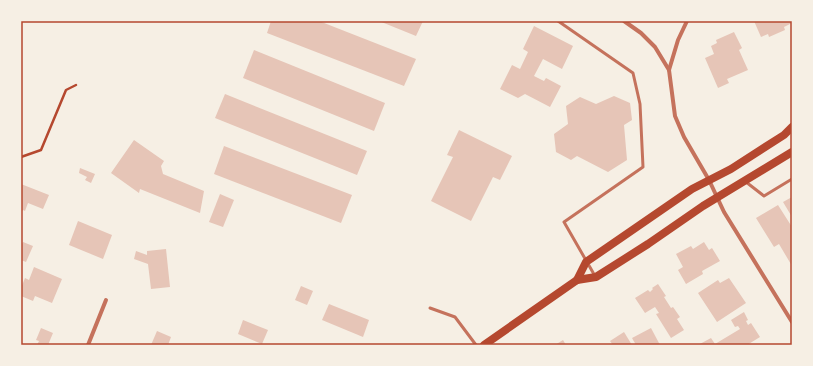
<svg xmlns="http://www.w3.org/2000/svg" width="813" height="366" font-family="'DejaVu Sans',sans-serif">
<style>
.building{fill:#e6c5b7}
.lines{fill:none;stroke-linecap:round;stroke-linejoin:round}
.path{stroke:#b5482f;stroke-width:2.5}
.service{stroke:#c5725c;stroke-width:3}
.minor{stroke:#c5725c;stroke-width:4}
.secondary{stroke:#b5482f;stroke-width:8}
.neatline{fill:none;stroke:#b5482f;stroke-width:1.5}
</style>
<rect width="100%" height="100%" fill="#f6efe4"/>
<g class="building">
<polygon points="271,21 319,21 416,59 404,86 267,33"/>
<polygon points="379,21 423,21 416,36"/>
<polygon points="754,21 792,21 792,23 784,27 785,30 769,37 768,34 761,37"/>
<polygon points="534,26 573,46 562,69 543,59 534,76 544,81 546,78 561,86 550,107 525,94 518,98 500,89 512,65 520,69 528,52 523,49"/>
<polygon points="734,32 742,48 739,50 748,70 727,79 729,83 718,88 705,58 714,54 711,46 717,43 716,40"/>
<polygon points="254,50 385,103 374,131 243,78"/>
<polygon points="225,94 367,151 357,175 215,118"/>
<polygon points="614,96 630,103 632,120 624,125 627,160 608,172 577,156 571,160 556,152 554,134 568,124 566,106 580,97 596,104"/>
<polygon points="459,130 512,156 500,180 493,177 471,221 431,201 453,157 447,155"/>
<polygon points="134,140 164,161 161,166 163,174 204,191 200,213 140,189 139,193 111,173"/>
<polygon points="224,146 352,195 341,223 214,174"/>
<polygon points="80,168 95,174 91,183 85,180 87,177 79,173"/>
<polygon points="21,184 49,195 43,209 28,203 25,211 23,210 21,213"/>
<polygon points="220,194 234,200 223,227 209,222"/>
<polygon points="792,197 792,217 783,202"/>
<polygon points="778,205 792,227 792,266 779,244 774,247 756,218"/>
<polygon points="78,221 112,235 103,259 69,245"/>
<polygon points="23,242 33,246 26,262 21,260 21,246"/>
<polygon points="704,242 709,250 712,248 720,261 702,271 703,274 686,284 678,270 683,267 676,254 691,246 693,249"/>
<polygon points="166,249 170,287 151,289 148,264 134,259 136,251 147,255 147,251"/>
<polygon points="34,267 62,279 52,303 35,296 33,301 21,296 21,288 25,278 29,280"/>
<polygon points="729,278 746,303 717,322 698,293 718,280 720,283"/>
<polygon points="658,284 666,296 664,297 671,308 673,307 680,317 677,319 684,330 671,338 656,314 659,313 655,307 645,313 635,298 648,290 650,292 653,289 652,288"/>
<polygon points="301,286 313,291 307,305 295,300"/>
<polygon points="329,304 369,320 363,337 322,320"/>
<polygon points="744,312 748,320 746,321 748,325 751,323 760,337 747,345 698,345 711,338 715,344 740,329 738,326 735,327 731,320"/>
<polygon points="243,320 268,330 262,344 238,334"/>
<polygon points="41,328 53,333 48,345 37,345 39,341 36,340"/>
<polygon points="651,328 660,345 636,345 632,338"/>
<polygon points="157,331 171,337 168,345 151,345"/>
<polygon points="624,332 632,345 613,345 610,341"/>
<polygon points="563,340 566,345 555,345"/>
</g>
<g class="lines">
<polyline class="path" points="21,157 41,150 66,90 76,85"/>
<g class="service">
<polyline points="558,21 633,73 640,104 643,167 564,222 595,276"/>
<polyline points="746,182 764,196 792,179"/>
<polyline points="430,308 455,317 476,345"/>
</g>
<g class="minor">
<polyline points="624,21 641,33 655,47 669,70 675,116 684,137 709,180 724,212 792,322"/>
<polyline points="669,70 678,40 687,21"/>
<polyline points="88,345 106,300"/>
</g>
<g class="secondary">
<polyline points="577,280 586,262 692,189 731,169 784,135 792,127"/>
<polyline points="484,345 577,280 596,277 648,244 703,206 792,152"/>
</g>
</g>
<rect width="813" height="366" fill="none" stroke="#f6efe4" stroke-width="44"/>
<rect x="22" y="22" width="769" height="322" class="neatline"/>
</svg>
